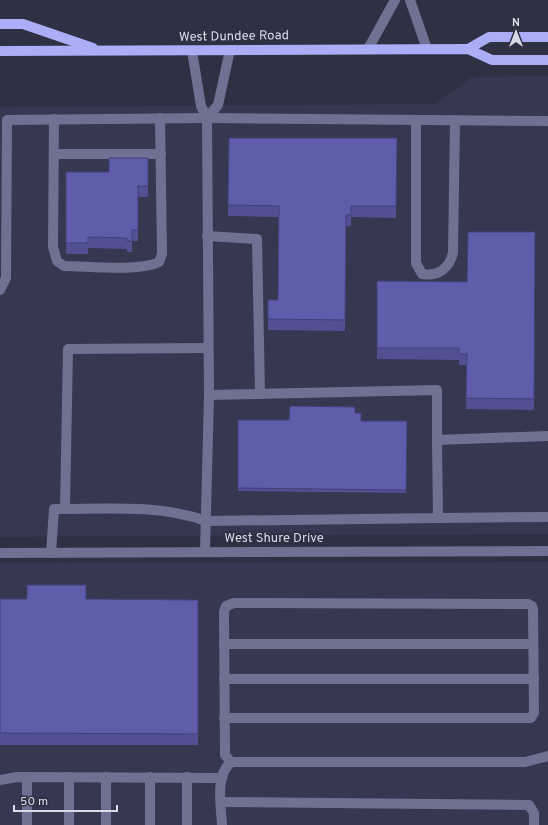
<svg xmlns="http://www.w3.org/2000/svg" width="548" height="825" font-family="Overpass,sans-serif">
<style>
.built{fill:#363751}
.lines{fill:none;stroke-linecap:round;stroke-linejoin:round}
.minor{stroke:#6f7194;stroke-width:10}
.major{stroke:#abaef6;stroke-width:10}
.wall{fill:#505093}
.building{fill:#5d5dab;stroke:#414178}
.labels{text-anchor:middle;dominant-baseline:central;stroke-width:4;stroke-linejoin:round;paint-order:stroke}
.street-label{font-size:13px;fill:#dadbe7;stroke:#2f3043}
</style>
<rect width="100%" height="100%" fill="#2f3043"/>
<g class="built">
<polygon points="548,76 548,534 0,537 0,107 436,104 472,77"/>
<polygon points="548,562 548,825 0,825 0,563"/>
</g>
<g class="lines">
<g class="minor">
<polyline points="410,0 427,49"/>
<polyline points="368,49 395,0"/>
<polyline points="192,51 201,106 207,118 209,395"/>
<polyline points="207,118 218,105 230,50"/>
<path d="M54,119L53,247L57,261L64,266C88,266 139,272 159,262L162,254L160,118"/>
<path d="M416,120V263L422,274C438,277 450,268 453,252L455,120"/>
<polyline points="54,154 161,154"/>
<polyline points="207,236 257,239 260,394"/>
<polyline points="0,290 6,278 7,120 207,118 548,121"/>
<polyline points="65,509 68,349 208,348"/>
<polyline points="438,518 548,517"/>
<polyline points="205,552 209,395 437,390 437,440 548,436"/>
<polyline points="0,553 548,551"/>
<path d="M51,553L54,509C104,509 158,504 206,521L438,518L437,440"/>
<polyline points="224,644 533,644"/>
<polyline points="224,679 534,679"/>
<polyline points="224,718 531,718 534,713 533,609 532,606 528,604 234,603 226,606 224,612 225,755 231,762"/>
<polyline points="27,777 27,825"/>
<polyline points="106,777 106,825"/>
<polyline points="150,777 150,825"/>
<polyline points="187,777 187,825"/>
<polyline points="0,780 17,777 222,778"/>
<polyline points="221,802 529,805 534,813 534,825"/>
<polyline points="69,825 69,777"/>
<path d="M222,825C221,806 215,775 231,762H525L548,756"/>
</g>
<g class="major">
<polyline points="0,24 23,24 93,48"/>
<polyline points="468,49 489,37 548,37"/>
<polyline points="0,51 468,49 492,60 548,60"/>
</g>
</g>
<g class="wall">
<polygon points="229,138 397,138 396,218 351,217 351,226 346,226 345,331 268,330 268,300 278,300 278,217 228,216"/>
<polygon points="148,158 148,197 138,197 138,241 132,241 132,252 127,252 127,249 88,248 88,254 66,254 66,172 109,172"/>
<polygon points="535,232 534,410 466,409 467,365 459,365 459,360 377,359 377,281 467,282"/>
<polygon points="355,413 361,421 407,421 406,493 238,491 238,420 289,420"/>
<polygon points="0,599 198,600 198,745 0,745"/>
</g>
<g class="building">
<polygon points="229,138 397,138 396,206 351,206 351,215 346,215 345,320 268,319 268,300 278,300 279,206 228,205"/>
<polygon points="109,158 148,158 148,186 138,186 138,230 132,230 132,241 127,241 127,238 88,237 88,243 66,243 66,172 109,172"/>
<polygon points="468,232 535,232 534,399 466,398 467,354 459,354 459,348 377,348 377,281 467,282"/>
<polygon points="290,406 355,407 355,413 361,413 361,421 407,421 406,490 238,488 238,420 289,420"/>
<polygon points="27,585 86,585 86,599 198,600 198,734 0,733 0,599 27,599"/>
</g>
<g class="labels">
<g class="street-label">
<text transform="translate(234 37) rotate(-1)">West Dundee Road</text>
<text x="274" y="539">West Shure Drive</text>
</g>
</g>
<g transform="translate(516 32)" stroke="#2f3043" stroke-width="3" paint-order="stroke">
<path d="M0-3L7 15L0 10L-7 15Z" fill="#dadbe7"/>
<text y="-6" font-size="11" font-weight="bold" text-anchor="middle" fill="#dadbe7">N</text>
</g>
<path d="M14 805v6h103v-6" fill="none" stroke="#dadbe7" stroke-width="2"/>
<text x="20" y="805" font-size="12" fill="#dadbe7" stroke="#2f3043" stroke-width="3" paint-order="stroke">50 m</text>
</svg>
